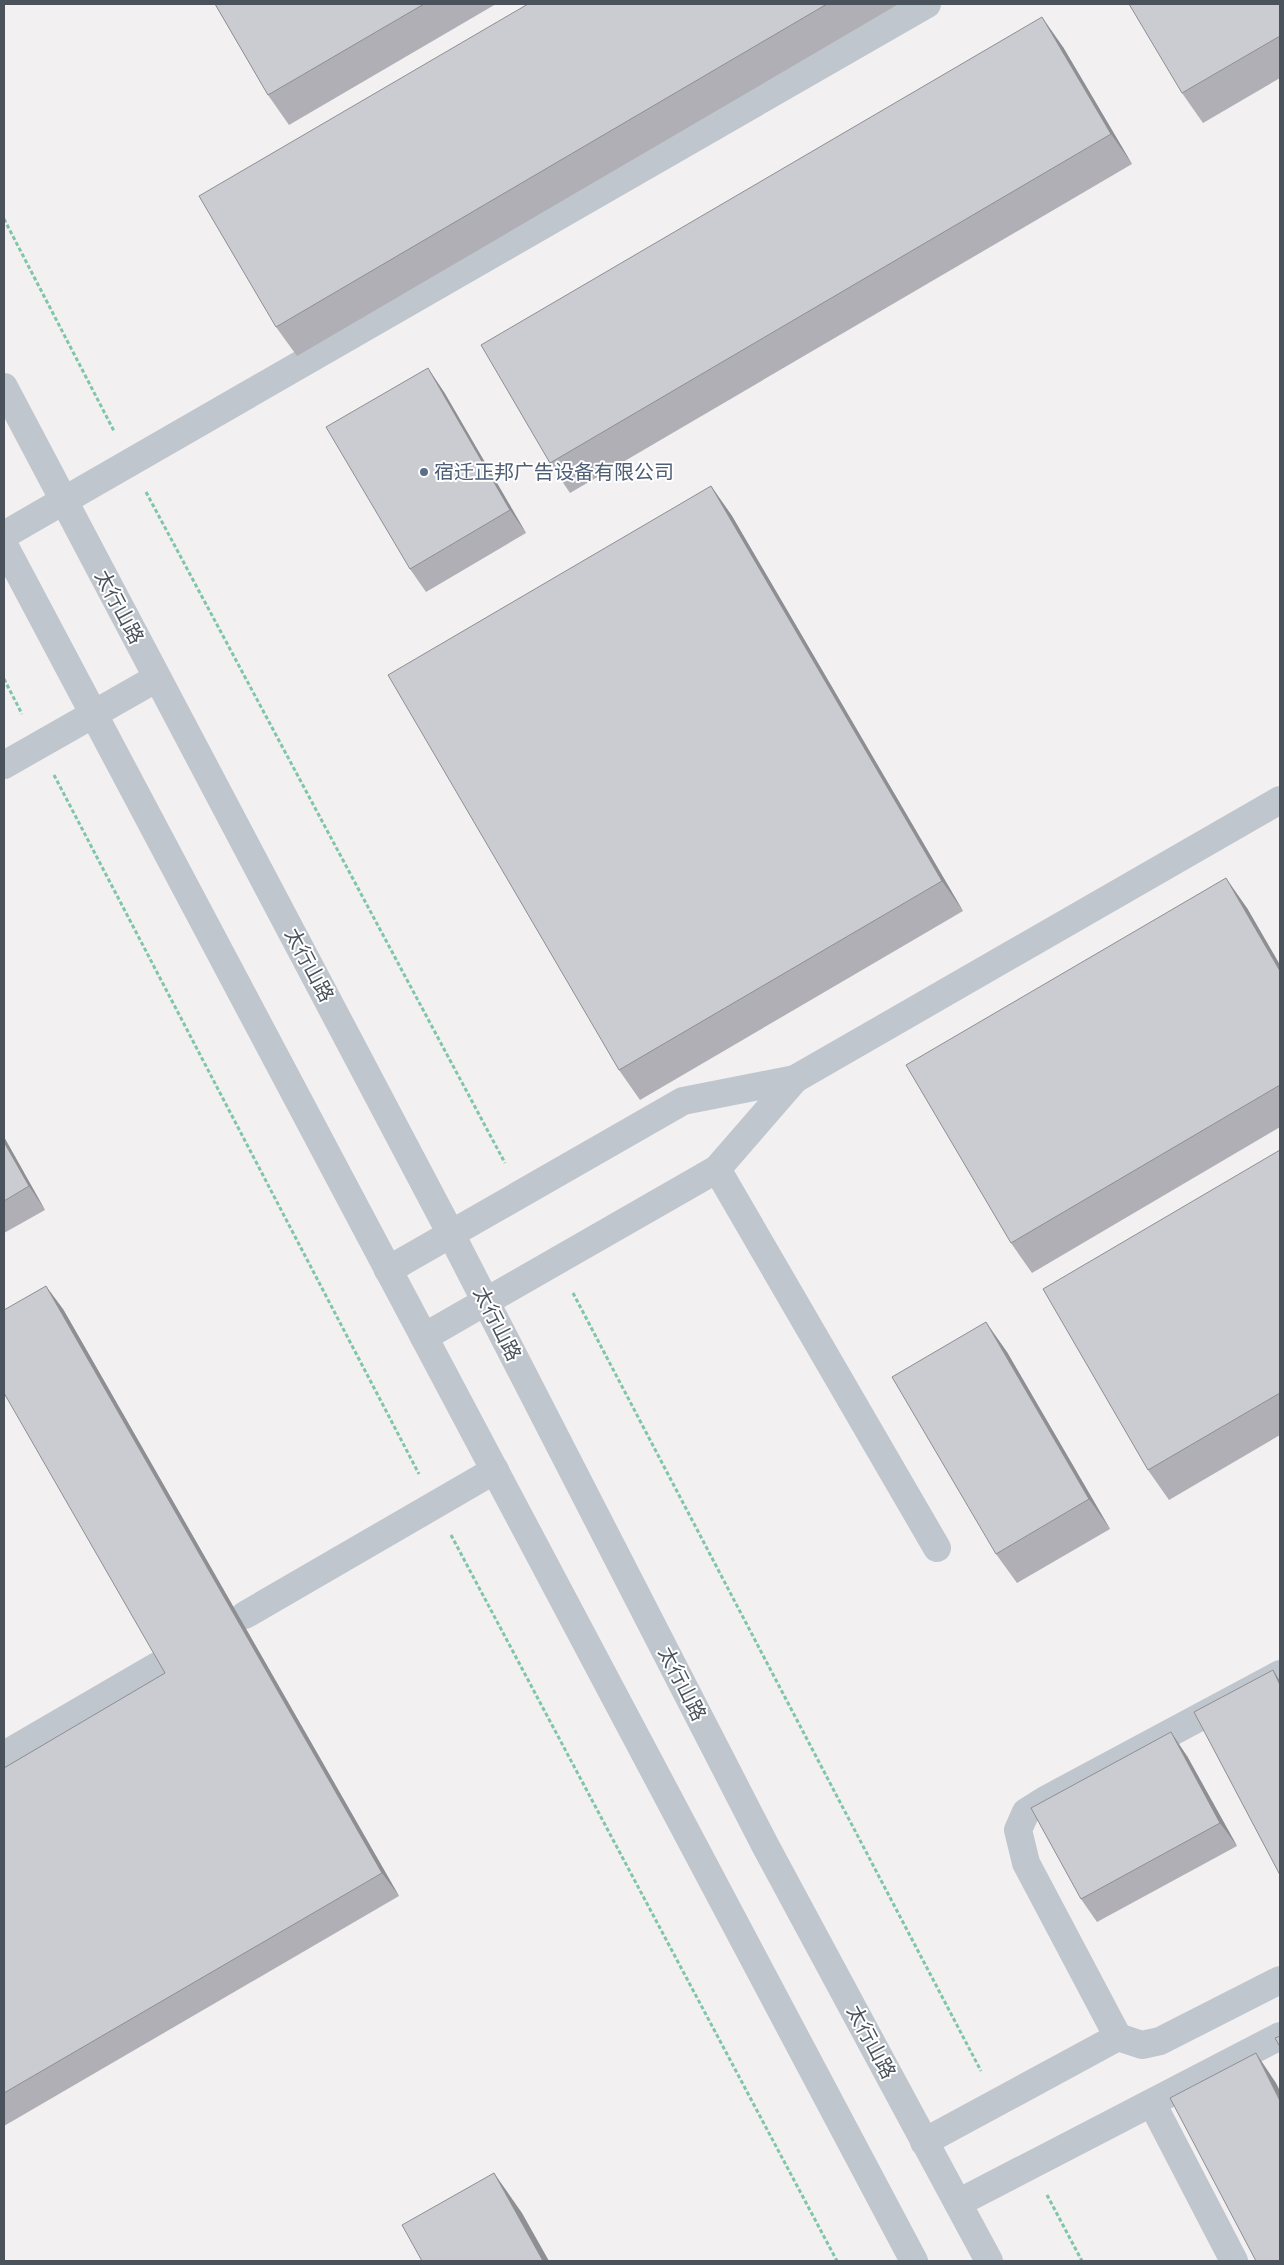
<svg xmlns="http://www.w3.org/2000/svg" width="1284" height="2265" font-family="Jost,'Noto Sans SC',sans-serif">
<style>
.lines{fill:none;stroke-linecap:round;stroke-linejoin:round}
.path{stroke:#7fc5a7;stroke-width:3;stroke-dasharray:4 2.5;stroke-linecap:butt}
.minor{stroke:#c0c6cd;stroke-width:28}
.wall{fill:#afafb5}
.shaded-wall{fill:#8e8f93}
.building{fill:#cbccd2;stroke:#8e8f93}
.service-dot{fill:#5c6f8a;stroke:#fff;stroke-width:2}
.labels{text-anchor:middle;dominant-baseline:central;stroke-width:4;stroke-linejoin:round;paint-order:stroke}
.service-label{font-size:20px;fill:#4e5e75;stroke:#fff;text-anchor:start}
.street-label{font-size:20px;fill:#4a525b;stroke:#fff}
</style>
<rect width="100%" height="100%" fill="#f2f0f0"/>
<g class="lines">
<g class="path">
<polyline points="4,219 114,431"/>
<polyline points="146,492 505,1163"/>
<polyline points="4,679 22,714"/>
<polyline points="54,775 419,1474"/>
<polyline points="573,1293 981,2071"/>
<polyline points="451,1535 837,2261"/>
<polyline points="1047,2195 1082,2261"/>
</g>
<g class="minor">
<polyline points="4,387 451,1234 765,1845 989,2261"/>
<polyline points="4,535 927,4"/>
<polyline points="4,545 914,2261"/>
<polyline points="4,765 157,678"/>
<polyline points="795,1079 1280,800"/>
<polyline points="717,1169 937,1548"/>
<polyline points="388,1270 683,1101 795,1079 717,1169 424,1337"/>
<polyline points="245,1615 495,1470"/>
<polyline points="4,1755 157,1666"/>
<polyline points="1118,2037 1142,2045 1160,2041 1280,1980"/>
<polyline points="1152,2103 1234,2261"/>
<polyline points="924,2142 1118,2037 1026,1863 1018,1830 1026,1812 1045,1800 1280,1674"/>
<polyline points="958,2203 1280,2036"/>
</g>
</g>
<g class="wall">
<polygon points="215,4 496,4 289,125 268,95"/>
<polygon points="528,4 899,4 297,356 276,327"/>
<polygon points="1280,4 1280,78 1203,123 1182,93"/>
<polygon points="1063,47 1132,164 570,493 550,463"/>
<polygon points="444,392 526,533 426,592 410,569"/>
<polygon points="711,486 732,516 963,911 640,1100 619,1070"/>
<polygon points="1247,908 1280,965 1280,1127 1032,1273 1011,1243"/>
<polygon points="4,1137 45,1210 4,1233"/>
<polygon points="1280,1150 1280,1435 1169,1500 1148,1470"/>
<polygon points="63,1309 399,1896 4,2126 4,1768 165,1673"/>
<polygon points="1007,1352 1110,1529 1017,1583 996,1554"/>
<polygon points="1187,1756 1237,1846 1097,1922 1081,1899"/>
</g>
<g class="shaded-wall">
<polygon points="1042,17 1063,47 1132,164 1111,134"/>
<polygon points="428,368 444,392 526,533 510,510"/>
<polygon points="711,486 732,516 963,911 942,881"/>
<polygon points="1226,878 1247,908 1280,965 1280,971"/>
<polygon points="4,1137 45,1210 29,1186 4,1142"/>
<polygon points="46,1286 63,1309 399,1896 382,1873"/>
<polygon points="986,1322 1007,1352 1110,1529 1089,1499"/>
<polygon points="1273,1670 1280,1681 1280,1685"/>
<polygon points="1171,1732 1187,1756 1237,1846 1220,1823"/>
<polygon points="1256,2053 1276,2083 1280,2091 1280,2101"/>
<polygon points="494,2173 522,2213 549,2261 543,2261"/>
</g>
<g class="building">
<polygon points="215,4 424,4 268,95"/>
<polygon points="528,4 827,4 276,327 199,196"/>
<polygon points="1129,4 1280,4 1280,36 1182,93"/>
<polygon points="1042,17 1111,134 550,463 481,345"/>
<polygon points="428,368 510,510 410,569 326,427"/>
<polygon points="711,486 942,881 619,1070 388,675"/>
<polygon points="1226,878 1280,971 1280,1085 1011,1243 906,1065"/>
<polygon points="4,1142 29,1186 4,1201"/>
<polygon points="1280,1150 1280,1393 1148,1470 1043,1289"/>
<polygon points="46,1286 382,1873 4,2093 4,1768 165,1673 4,1393 4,1310"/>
<polygon points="986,1322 1089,1499 996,1554 892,1377"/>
<polygon points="1273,1670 1280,1685 1280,1875 1194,1712"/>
<polygon points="1171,1732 1220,1823 1081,1899 1031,1808"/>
<polygon points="1280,2036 1280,2047 1275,2038"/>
<polygon points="1256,2053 1280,2101 1280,2261 1256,2261 1170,2098"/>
<polygon points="494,2173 543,2261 422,2261 402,2225"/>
</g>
<circle class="service-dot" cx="424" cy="472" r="5"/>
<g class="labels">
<g class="service-label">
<text x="434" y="472">宿迁正邦广告设备有限公司</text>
</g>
<g class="street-label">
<text transform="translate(119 607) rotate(62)">太行山路</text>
<text transform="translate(309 965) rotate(62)">太行山路</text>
<text transform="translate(497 1324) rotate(63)">太行山路</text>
<text transform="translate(682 1684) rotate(63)">太行山路</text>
<text transform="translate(871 2042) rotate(62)">太行山路</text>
</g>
</g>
<rect width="1284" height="2265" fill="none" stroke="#4a525b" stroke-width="10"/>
</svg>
